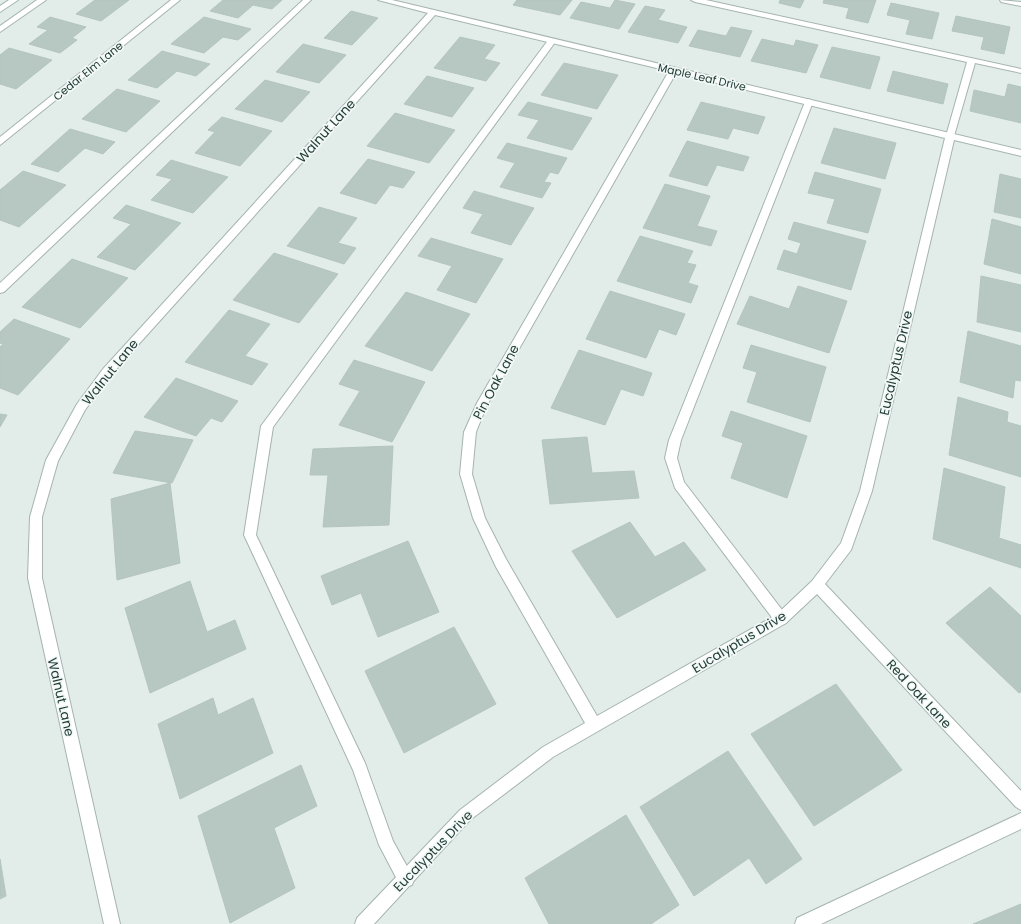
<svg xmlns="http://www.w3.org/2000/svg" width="1021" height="924" font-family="Poppins,sans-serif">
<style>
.building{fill:#b7c7c1;stroke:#b4c5bf}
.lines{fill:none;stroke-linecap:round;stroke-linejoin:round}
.service-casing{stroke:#a5b4af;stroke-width:2}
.minor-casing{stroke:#a5b4af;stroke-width:2}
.tertiary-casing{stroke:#a5b4af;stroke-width:2}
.secondary-casing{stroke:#a0b7b1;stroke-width:2}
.service{fill:#fff;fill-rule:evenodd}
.minor{fill:#fff;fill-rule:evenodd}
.tertiary{fill:#fff;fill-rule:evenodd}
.secondary{fill:#fff;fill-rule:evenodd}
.labels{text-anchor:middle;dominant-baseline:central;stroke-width:3.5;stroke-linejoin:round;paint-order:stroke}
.far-street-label{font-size:11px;fill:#223d37;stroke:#f2f8f6}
.street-label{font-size:13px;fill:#223d37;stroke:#f2f8f6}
</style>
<rect width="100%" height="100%" fill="#e2ece8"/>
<g class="building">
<polygon points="95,0 129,0 101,21 76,14"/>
<polygon points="223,0 282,0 272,9 253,5 238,18 210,11"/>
<polygon points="517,0 572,0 560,15 513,5"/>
<polygon points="615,0 635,4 619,29 570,18 581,2 610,8"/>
<polygon points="780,0 804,0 800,8 779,3"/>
<polygon points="824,0 876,0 868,23 846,18 849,8 823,3"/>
<polygon points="891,3 939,13 932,39 906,34 910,20 887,15"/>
<polygon points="645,6 665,10 658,20 687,27 678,43 628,32"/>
<polygon points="351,11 378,18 352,45 324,38"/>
<polygon points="956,16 1010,27 1004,54 981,49 984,37 952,31"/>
<polygon points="50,17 86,27 72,38 77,40 60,53 29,44 48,30 37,27"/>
<polygon points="204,17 251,29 238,40 223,37 204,53 171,44"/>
<polygon points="731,27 752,31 740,57 689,46 698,30 726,36"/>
<polygon points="460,37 495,45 484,59 500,63 486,81 434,68"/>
<polygon points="762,39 794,46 796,40 818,45 806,73 751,61"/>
<polygon points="303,44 346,55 319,83 276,72"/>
<polygon points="832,47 880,57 870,89 820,77"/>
<polygon points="9,48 52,60 16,89 0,84 0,55"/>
<polygon points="162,51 210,64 196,76 177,71 157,88 128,80"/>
<polygon points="564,63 618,75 597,109 541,95"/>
<polygon points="893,71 948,84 943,104 887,91"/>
<polygon points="427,76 474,88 452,117 404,104"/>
<polygon points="265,80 310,92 282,122 235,109"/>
<polygon points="1008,84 1021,87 1021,123 970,111 974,90 1005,97"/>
<polygon points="117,89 160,101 126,132 82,119"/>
<polygon points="528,102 592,118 572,150 527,138 539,120 518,115"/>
<polygon points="701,102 765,117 758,134 733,128 728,139 687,130"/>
<polygon points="395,113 455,130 429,163 367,146"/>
<polygon points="222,117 272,131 240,166 195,153 215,132 208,130"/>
<polygon points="834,128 896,143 885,179 821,163"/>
<polygon points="70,129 115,142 103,154 85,148 58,172 31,164"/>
<polygon points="687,141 749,157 743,171 717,165 707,186 669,176"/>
<polygon points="507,143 567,158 558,174 550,172 544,182 551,183 542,198 500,187 515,163 497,158"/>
<polygon points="368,159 415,172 403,188 390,185 376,204 340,193"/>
<polygon points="171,160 228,177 193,213 151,200 172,179 156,175"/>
<polygon points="23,171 66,185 19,227 0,220 0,190"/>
<polygon points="815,172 881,189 868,233 827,223 835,199 808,193"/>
<polygon points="1000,174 1021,179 1021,218 994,212"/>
<polygon points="665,184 710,196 697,226 717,231 711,246 643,228"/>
<polygon points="474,191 534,208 511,245 471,233 483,214 463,208"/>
<polygon points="126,205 181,223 135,270 97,257 131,224 113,218"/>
<polygon points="319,207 357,218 338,243 356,248 344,264 287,246"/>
<polygon points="992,219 1021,227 1021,274 984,264"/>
<polygon points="794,222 866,241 851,290 777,269 784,250 797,254 801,243 788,239"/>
<polygon points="640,236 693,251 687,263 696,265 688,283 698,286 691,303 617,281"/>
<polygon points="431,238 503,259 476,303 437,290 452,266 418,256"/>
<polygon points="274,253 338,274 299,323 233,300"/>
<polygon points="72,259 128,278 80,328 22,307"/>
<polygon points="981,276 1021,285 1021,332 977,322"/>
<polygon points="798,286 847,301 829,353 737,324 750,296 789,309"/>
<polygon points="610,291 685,314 676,335 659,329 646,358 586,339"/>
<polygon points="406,292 470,314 432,371 365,346"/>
<polygon points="229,310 270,324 245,356 268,364 252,385 185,362"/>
<polygon points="14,319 70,339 18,395 0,388 0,347 3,344 0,343 0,332"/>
<polygon points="968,331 1021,346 1021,381 1015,380 1013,398 960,382"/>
<polygon points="751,345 826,367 810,422 747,402 757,372 743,368"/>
<polygon points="579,350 652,373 643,396 621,389 605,425 551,408"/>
<polygon points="354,360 425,382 392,442 339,425 360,391 339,384"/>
<polygon points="176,378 238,401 222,422 211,418 196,436 144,417"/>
<polygon points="958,397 1008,412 1007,422 1021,426 1021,477 949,455"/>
<polygon points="731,411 807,436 787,498 731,478 743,443 722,436"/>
<polygon points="0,414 7,415 0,427"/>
<polygon points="135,431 193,440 172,483 113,473"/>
<polygon points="587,437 592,473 634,471 639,498 550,504 542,440"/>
<polygon points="393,446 389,525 323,527 328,475 310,475 313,449"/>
<polygon points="944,468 1005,487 999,538 1021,545 1021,568 933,539"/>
<polygon points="170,483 180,563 117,580 111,499"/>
<polygon points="630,522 655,557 684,542 706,570 617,618 572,551"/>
<polygon points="408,541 439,612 378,637 361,593 332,605 321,576"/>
<polygon points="190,581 207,632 235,620 246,649 150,693 125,608"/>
<polygon points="990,587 1021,616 1021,692 1019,693 946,623"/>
<polygon points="454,627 496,704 404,753 365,671"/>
<polygon points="836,684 902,770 814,826 751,734"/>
<polygon points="213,698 218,715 253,698 273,753 180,799 158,724"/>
<polygon points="728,751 802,859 766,884 749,858 694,896 640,807"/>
<polygon points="301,765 317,806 274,828 295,888 230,923 198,816"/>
<polygon points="626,815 679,905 651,924 549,924 525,878"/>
<polygon points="0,859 6,896 0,899"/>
<polygon points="1021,904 1021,924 973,924"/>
</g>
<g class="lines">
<g class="service-casing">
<g id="service">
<polygon points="37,0 46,0 0,32 0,26"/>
<polygon points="303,0 311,0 4,292 0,293 0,283"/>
<polygon points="691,0 706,0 1021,69 1021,73 975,63 954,136 950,139 946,136 967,62 695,2"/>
<polygon points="549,39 556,41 273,427 256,535 365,763 393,841 414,879 412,885 406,887 400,885 379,845 353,770 244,535 261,426"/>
<polygon points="809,99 813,102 681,440 677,458 684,482 786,615 788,619 786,623 781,625 776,623 675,488 665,458 669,440 805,102"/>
<polygon points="1021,813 1021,829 821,924 795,924 797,918"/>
</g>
</g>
<g class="minor-casing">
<g id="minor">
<polygon points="171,0 180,0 0,145 0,137"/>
<path d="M378,0H392L434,10L1021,150V156L954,140L872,491L851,550L825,584L1021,791V810L1016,807L817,594L786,623L553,757L470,820L374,924H355L357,918L460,810L543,747L585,723L496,567L473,518L460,474L464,432L477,403L669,71L435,15L111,375L85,410L58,461L42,517V578L120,924H104L28,578L30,517L46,460L77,404L103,369L428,13ZM676,73L945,138L860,491L841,543L812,581L776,615L597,716L506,559L485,518L472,474L476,432L486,407Z"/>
</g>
</g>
<g class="tertiary-casing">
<polygon id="tertiary" points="1000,0 1021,2 1021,6 1001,2"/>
</g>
<g class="secondary-casing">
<polygon id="secondary" points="9,0 18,0 0,12 0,6"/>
</g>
<use href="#service" class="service"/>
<use href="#minor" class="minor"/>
<use href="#tertiary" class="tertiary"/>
<use href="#secondary" class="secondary"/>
</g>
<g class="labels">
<g class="far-street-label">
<text transform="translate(88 71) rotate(-39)">Cedar Elm Lane</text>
<text transform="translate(702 77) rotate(13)">Maple Leaf Drive</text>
</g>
<g class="street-label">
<text transform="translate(326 131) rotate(-48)">Walnut Lane</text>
<text transform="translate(896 363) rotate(-77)">Eucalyptus Drive</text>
<text transform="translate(110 372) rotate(-51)">Walnut Lane</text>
<text transform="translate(496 382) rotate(-62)">Pin Oak Lane</text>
<text transform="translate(739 642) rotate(-31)">Eucalyptus Drive</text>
<text transform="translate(919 694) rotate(47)">Red Oak Lane</text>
<text transform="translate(61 697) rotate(77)">Walnut Lane</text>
<text transform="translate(433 851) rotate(-46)">Eucalyptus Drive</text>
</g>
</g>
</svg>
